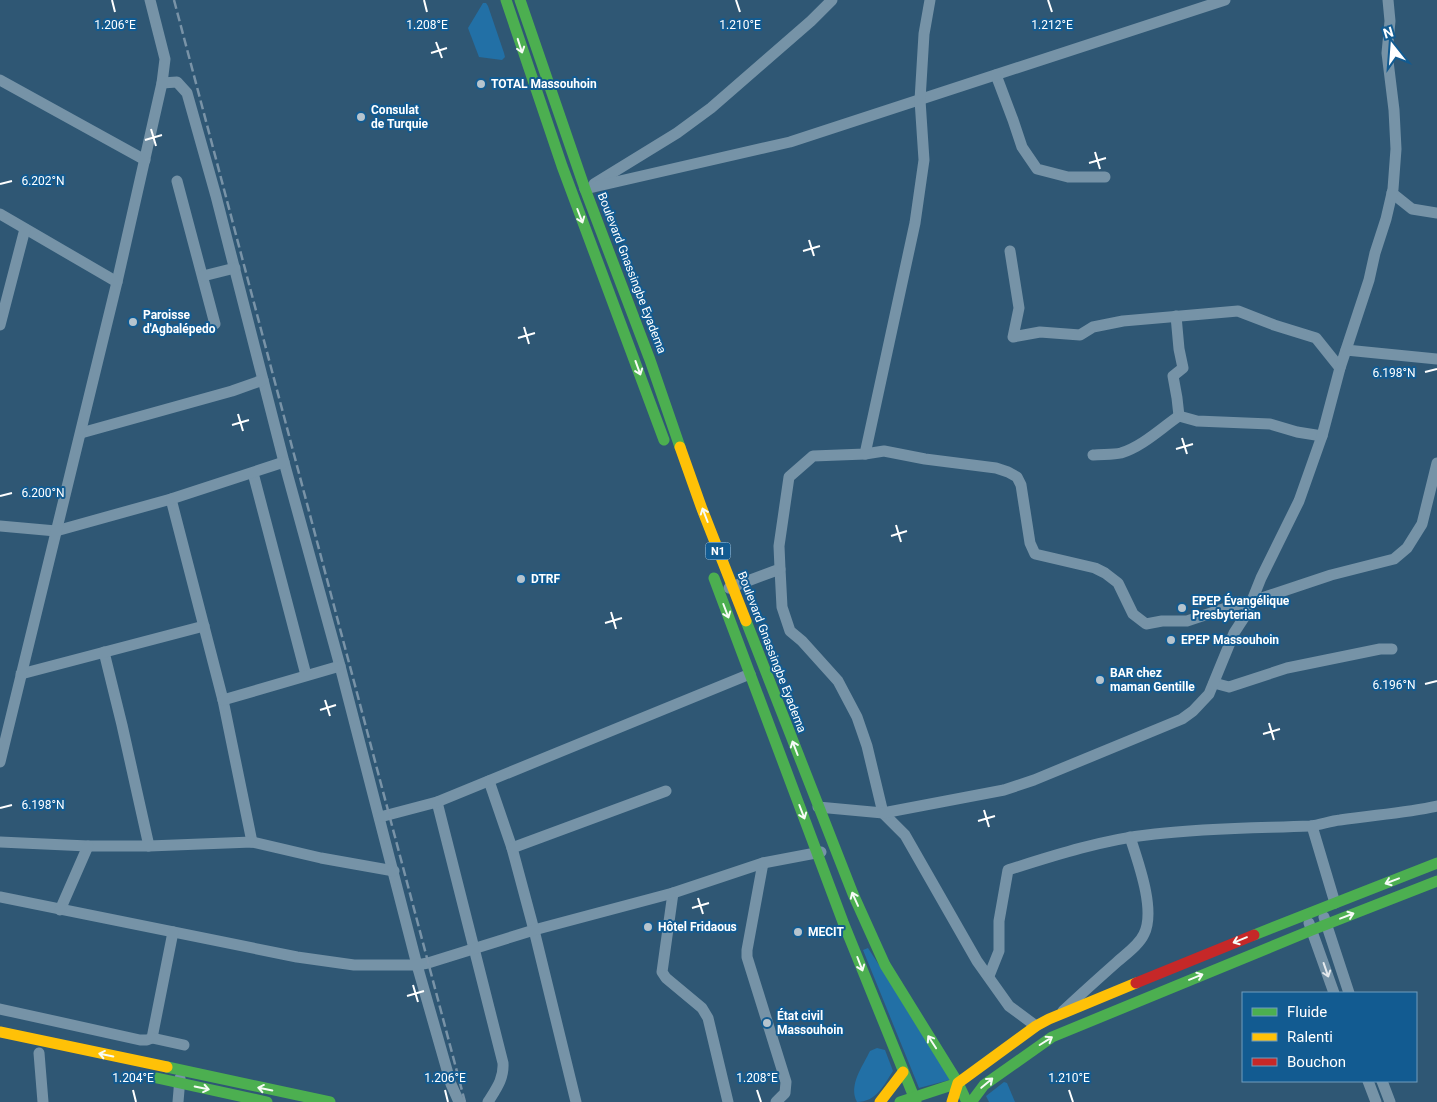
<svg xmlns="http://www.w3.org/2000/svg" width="1437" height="1102" font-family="Roboto,sans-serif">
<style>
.green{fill:#2270a6}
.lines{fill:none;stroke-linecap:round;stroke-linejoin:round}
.street{stroke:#7693a7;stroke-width:11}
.fast{stroke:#4caf50;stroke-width:11}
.slow{stroke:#ffc107;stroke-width:11}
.jam{stroke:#c62828;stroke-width:11}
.rail{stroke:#7993a7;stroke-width:2.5;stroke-dasharray:9 4;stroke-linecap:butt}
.oneway{stroke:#f6fbf6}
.oneway2{stroke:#e4e9ed}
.ticks{fill:none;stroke:#fff;stroke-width:2}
.poi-dot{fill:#b6c4ce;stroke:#125b91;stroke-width:2}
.labels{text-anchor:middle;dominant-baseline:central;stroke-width:4;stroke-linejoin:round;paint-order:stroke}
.shield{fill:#125b91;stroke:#b8cede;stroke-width:1}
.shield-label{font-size:11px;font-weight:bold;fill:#fff}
.poi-label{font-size:12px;font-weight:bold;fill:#fff;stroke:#125b91;text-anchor:start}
.street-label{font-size:12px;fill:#fff;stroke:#125b91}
.ticks-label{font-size:12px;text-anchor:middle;fill:#fff;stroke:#125b91;stroke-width:4;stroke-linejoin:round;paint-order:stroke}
</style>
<rect width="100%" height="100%" fill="#2f5774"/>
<g class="green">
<polygon points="483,3 486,3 488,6 504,53 505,57 502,60 479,57 468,28"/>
<polygon points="868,948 953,1079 919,1088 863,950"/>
<path d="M877,1048L885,1050L893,1071C884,1085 876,1102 857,1102C848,1085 863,1066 870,1051Z"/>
<polygon points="1004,1082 1007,1083 1015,1102 989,1102 986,1096"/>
</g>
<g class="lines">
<g class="street">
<polyline points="996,75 1013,120 1022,147 1037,169 1068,177 1105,177"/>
<polyline points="0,80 145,160"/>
<polyline points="162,83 177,82 187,93 216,196 284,462 340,666 417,965 451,1084 459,1102"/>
<polyline points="177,181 215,324"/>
<polyline points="594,184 677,133 711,108 811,21 832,0"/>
<polyline points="585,189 790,142 1225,0"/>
<polyline points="1392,193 1412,209 1437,213"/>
<polyline points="0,214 117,282"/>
<polyline points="1010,251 1019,308 1013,337 1040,332 1080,335 1093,327 1123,321 1238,311 1274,325 1316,338 1340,368"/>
<polyline points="203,276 235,268"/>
<polyline points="1176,316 1179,349 1183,368 1173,376 1177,398 1179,416"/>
<polyline points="0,325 25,229"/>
<polyline points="1346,350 1437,359"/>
<polyline points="81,433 232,391 263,380"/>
<polyline points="865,454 884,451 925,459 996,468 1008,472 1017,477 1021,485 1030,543 1035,554 1095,568 1105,573 1118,583 1133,614 1146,624 1162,621 1187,621 1232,606 1253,601 1331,575 1394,559 1407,548 1422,524 1437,463"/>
<path d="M1093,455C1102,454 1113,455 1121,453C1143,446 1160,429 1179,416L1197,421L1270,424L1297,432L1322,436"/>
<polyline points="253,473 306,675"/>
<polyline points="171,499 223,700 252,842"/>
<polyline points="0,526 56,531 171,499 284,462"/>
<polyline points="780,569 782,607 790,631 802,641 838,681 857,717 867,746 883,813 905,835 977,961 1009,1006 1036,1026"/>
<polyline points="729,588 780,569 779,546 789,477 813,456 865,454 915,223 924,160 920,100 924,34 930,0"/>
<polyline points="104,652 122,725 149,846"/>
<polyline points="21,674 204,626"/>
<polyline points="1214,683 1229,687 1287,668 1380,649 1392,649"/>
<polyline points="223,700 340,666"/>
<polyline points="0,762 117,282 162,83 165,59 150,0"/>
<polyline points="489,781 512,848 534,930 576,1102"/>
<path d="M437,802L503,1063C504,1079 496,1089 488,1102"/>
<polyline points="818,807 883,813 1004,790 1034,780 1182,719 1193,711 1209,694 1234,633 1247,613 1261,578 1299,501 1322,436 1340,368 1369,280 1375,253 1386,219 1393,189 1396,149 1394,110 1387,53 1390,21 1388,0"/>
<polyline points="380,817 437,802 750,674"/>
<polyline points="1312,826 1335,903"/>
<polyline points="0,842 88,846 149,846 252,842 321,858 394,871"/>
<polyline points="512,848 666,791"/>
<polyline points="763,863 747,950 747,957 786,1082 785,1093 776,1102"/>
<polyline points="673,893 662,972 666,978 702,1008 708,1018 728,1102"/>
<polyline points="0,897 297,957 354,965 417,965 428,963 534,930 673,893 763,863 821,852"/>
<polyline points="60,910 88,846"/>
<polyline points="1324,917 1349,993"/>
<polyline points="1309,923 1334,993"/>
<path d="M989,976L999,951V921L1008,870C1055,855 1105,839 1155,834C1206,828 1258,828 1310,826C1320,825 1330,821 1340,820C1372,815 1405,813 1437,806"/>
<polyline points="0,1009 140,1040 147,1040 152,1038 173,932"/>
<path d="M1063,1011C1081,994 1099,978 1117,962C1126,954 1139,945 1144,934C1156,910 1138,862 1130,837"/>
<polyline points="152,1038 184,1045"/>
<polyline points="39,1053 43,1102"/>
<polyline points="1368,1081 1376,1102"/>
<polyline points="1382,1081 1390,1102"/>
<polyline points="178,1102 180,1078"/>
</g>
<g class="fast">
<polyline points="506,0 562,166 664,440"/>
<polyline points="520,0 585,189 650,360 680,447"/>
<polyline points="714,578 843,922 916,1102"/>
<polyline points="746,621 853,894 885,965 958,1083 966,1100"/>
<polyline points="1254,935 1437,863"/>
<polyline points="167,1067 330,1102"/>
<polyline points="157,1078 267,1102"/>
<polyline points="972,1101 984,1085 1052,1037 1312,930 1437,881"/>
<polyline points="900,1102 958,1083"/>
</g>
<g class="slow">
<polyline points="680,447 702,509 746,621"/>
<polyline points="0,1032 167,1067"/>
<polyline points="880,1102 903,1072"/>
<polyline points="952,1102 958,1083 1036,1026 1049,1019 1136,983"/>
</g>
<polyline class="jam" points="1136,983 1254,935"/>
<polyline class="rail" points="174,0 465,1102"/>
</g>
<defs><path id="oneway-shaft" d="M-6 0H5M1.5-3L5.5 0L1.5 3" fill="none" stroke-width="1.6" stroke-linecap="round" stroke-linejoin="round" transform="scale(1.25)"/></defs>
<g class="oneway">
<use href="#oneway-shaft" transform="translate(520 46) rotate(72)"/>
<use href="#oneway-shaft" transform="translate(580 216) rotate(69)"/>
<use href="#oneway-shaft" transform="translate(638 368) rotate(70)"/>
<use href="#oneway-shaft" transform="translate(705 515) rotate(-111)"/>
<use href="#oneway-shaft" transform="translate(726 611) rotate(69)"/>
<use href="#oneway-shaft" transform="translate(795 748) rotate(-111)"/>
<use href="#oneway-shaft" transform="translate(802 812) rotate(69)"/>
<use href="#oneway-shaft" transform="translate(1392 881) rotate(159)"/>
<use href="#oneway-shaft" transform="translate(855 899) rotate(-114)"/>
<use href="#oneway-shaft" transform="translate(1347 916) rotate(-21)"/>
<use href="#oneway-shaft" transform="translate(1240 940) rotate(158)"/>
<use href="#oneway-shaft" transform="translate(860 964) rotate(69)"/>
<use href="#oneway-shaft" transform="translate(1196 977) rotate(-22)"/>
<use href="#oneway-shaft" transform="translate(1046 1041) rotate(-32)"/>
<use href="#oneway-shaft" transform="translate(932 1042) rotate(-123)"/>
<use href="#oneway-shaft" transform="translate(106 1055) rotate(-168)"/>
<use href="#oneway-shaft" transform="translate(987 1083) rotate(-40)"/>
<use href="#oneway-shaft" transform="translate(202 1088) rotate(12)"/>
<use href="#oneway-shaft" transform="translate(265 1089) rotate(-168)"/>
</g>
<use class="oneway2" href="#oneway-shaft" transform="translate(1326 970) rotate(71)"/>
<path class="ticks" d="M112,0L115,12M424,0L427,12M736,0L740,12M1048,0L1052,12M436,42L442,58M431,53L447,48M151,129L156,146M145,140L162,135M1095,152L1100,169M1089,163L1106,158M0,184L12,181M809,240L814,256M803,251L820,246M524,327L529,344M518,338L535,333M1425,372L1437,369M238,414L243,431M232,425L249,420M1182,438L1187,454M1176,449L1193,444M0,496L12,493M896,525L901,542M891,536L907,531M611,612L616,629M605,623L622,618M1425,684L1437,681M325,700L330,716M320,710L336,705M1269,723L1274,740M1263,734L1280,729M0,808L12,805M984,810L989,827M978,821L995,816M698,898L703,914M692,908L709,903M413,985L418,1002M407,996L424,991M133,1090L136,1102M445,1090L448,1102M757,1090L761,1102M1069,1090L1073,1102"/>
<g class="poi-dot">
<circle cx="481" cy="84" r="5"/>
<circle cx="361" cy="117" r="5"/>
<circle cx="133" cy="322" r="5"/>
<circle cx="521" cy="579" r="5"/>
<circle cx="1182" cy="608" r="5"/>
<circle cx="1171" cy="640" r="5"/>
<circle cx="1100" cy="680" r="5"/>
<circle cx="648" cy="927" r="5"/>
<circle cx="798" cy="932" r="5"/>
<circle cx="767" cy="1023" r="5"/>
</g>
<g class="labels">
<rect class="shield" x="705.5" y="542.5" width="25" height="17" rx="4"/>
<g class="shield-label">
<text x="718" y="551">N1</text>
</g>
<g class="poi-label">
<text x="491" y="84">TOTAL Massouhoin</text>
<text x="371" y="110">Consulat<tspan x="371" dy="14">de Turquie</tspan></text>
<text x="143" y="315">Paroisse<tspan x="143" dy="14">d'Agbalépedo</tspan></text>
<text x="531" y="579">DTRF</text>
<text x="1192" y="601">EPEP Évangélique<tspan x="1192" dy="14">Presbyterian</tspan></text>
<text x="1181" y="640">EPEP Massouhoin</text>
<text x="1110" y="673">BAR chez<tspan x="1110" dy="14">maman Gentille</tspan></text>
<text x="658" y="927">Hôtel Fridaous</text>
<text x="808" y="932">MECIT</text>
<text x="777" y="1016">État civil<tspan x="777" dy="14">Massouhoin</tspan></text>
</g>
<g class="street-label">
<text transform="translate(632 273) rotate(69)">Boulevard Gnassingbe Eyadema</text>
<text transform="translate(772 652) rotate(69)">Boulevard Gnassingbe Eyadema</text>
</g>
</g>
<g class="ticks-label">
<text x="115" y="29">1.206°E</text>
<text x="427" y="29">1.208°E</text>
<text x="740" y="29">1.210°E</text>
<text x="1052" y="29">1.212°E</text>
<text x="43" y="185">6.202°N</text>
<text x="1394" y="377">6.198°N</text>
<text x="43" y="497">6.200°N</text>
<text x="1394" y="689">6.196°N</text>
<text x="43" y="809">6.198°N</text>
<text x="133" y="1082">1.204°E</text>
<text x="445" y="1082">1.206°E</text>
<text x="757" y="1082">1.208°E</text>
<text x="1069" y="1082">1.210°E</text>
</g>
<rect x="1242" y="992" width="175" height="90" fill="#125b91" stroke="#719dbd"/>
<rect x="1252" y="1008" width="25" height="8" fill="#4caf50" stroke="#719dbd"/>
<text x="1287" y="1017" font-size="15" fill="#ffffff">Fluide</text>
<rect x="1252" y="1033" width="25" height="8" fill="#ffc107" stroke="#719dbd"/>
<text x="1287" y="1042" font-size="15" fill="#ffffff">Ralenti</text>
<rect x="1252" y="1058" width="25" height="8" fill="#c62828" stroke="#719dbd"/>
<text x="1287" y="1067" font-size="15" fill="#ffffff">Bouchon</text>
<g transform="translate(1392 45) rotate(343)" stroke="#125b91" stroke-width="4" paint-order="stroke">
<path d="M0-4L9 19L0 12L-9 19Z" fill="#ffffff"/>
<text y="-8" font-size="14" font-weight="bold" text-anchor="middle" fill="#ffffff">N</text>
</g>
</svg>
